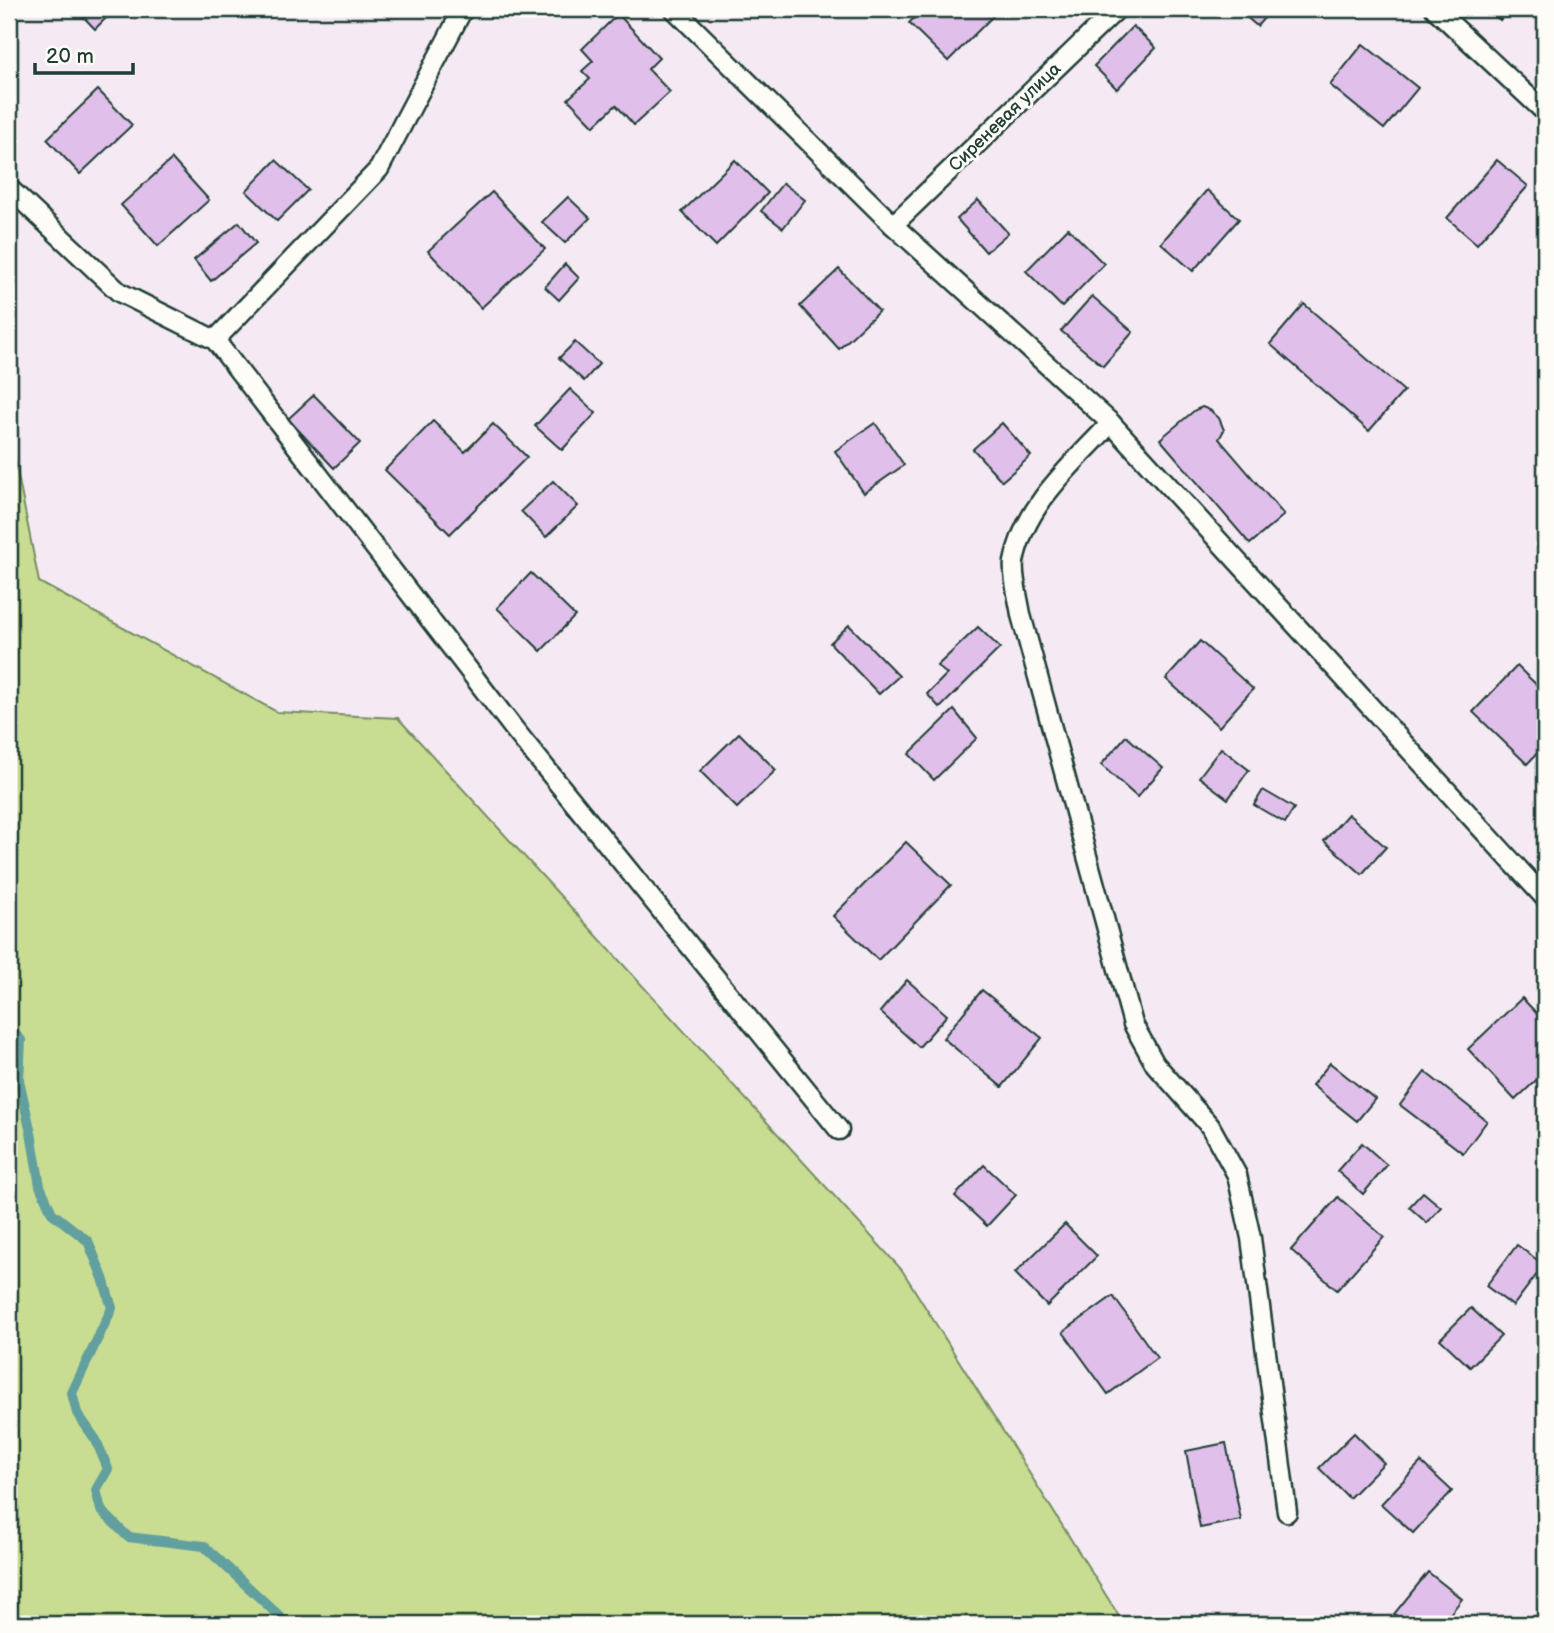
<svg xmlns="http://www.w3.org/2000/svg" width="1554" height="1633" font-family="'Balsamiq Sans',sans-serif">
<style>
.green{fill:#c8dd92;stroke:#748d63;stroke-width:2}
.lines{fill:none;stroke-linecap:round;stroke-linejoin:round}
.stream{stroke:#629f9f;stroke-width:10}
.building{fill:#e1bfeb;stroke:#1f3d34;stroke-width:2}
.service-casing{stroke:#1f3d34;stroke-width:23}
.service{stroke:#fdfcf7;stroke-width:18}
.labels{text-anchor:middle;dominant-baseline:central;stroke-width:6;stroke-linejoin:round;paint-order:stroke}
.street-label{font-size:18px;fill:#1f3d34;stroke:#fdfcf7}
</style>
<rect width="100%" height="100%" fill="#f5eaf3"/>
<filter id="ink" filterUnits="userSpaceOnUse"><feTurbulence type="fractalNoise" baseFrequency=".0143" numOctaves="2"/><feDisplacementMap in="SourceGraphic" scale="14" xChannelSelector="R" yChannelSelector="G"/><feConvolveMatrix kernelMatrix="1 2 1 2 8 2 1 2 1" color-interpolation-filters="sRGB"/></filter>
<g filter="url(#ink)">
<polygon class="green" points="9,430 39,582 277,712 398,718 902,1270 1124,1624 9,1624"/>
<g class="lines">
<polyline class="stream" points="9,1028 21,1040 19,1080 31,1133 40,1186 52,1213 88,1241 103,1278 112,1308 72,1393 77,1413 96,1440 108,1469 96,1490 101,1510 128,1537 204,1546 288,1624"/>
</g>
<g class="building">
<polygon points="76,9 115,9 95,29"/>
<polygon points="923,9 1000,9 948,61 909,23"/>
<polygon points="1237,9 1272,9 1257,26"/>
<polygon points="1487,9 1510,9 1500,20"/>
<polygon points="618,14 659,58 648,69 670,92 634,125 616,105 594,126 568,99 590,79 582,71 593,61 582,49"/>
<polygon points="1133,26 1156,48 1117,89 1094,66"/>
<polygon points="1363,44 1418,88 1384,129 1330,85"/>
<polygon points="98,90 132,125 80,174 47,139"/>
<polygon points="172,159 209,200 158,246 121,205"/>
<polygon points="276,160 308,190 277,221 246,191"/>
<polygon points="735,160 768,193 716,246 682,212"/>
<polygon points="1497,160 1528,186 1477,244 1447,218"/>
<polygon points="783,183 805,200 783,228 761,211"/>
<polygon points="1207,190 1239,219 1193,271 1161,243"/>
<polygon points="492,192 545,249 481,308 428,251"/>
<polygon points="568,197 590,218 565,243 542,222"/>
<polygon points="978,200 1008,233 986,252 957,219"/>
<polygon points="239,222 256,243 211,281 194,260"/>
<polygon points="1068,228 1104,264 1062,307 1026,271"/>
<polygon points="565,264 579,278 559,300 545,287"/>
<polygon points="839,269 879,311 839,349 800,306"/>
<polygon points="1092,296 1133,332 1103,366 1061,331"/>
<polygon points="1304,304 1404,391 1369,431 1270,344"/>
<polygon points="575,342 599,364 584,381 559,358"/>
<polygon points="570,389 596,413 562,450 535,426"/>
<polygon points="314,395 360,443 334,468 288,419"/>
<polygon points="1202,407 1210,410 1219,418 1224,430 1219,439 1284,515 1250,544 1160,439 1195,410"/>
<polygon points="433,421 465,452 493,424 527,457 450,534 385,470"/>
<polygon points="875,423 904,465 864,493 835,451"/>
<polygon points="1002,423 1031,456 1002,481 973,449"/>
<polygon points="553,481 578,506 546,537 521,511"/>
<polygon points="531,573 575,616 541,651 497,608"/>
<polygon points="849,625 899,676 879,694 830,643"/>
<polygon points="978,627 1000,648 940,708 927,694 947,674 937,666"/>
<polygon points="1200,641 1253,689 1219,727 1166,679"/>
<polygon points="1517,666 1545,693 1545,745 1527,764 1473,712"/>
<polygon points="954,710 977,738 934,780 909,754"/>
<polygon points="739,733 776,770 737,808 700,771"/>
<polygon points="1126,736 1163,768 1137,797 1101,765"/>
<polygon points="1221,748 1249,770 1228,799 1199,777"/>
<polygon points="1263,790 1294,808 1285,823 1254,805"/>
<polygon points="1348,814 1386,847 1362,874 1324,841"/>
<polygon points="906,842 951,885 878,960 833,916"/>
<polygon points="907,980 947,1015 919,1047 880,1012"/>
<polygon points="982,990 1042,1038 1002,1087 943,1038"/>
<polygon points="1522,998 1545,1022 1545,1072 1515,1100 1468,1049"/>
<polygon points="1330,1063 1375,1099 1357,1121 1312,1085"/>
<polygon points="1425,1072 1487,1121 1463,1153 1400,1105"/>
<polygon points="1362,1143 1387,1165 1363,1194 1337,1171"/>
<polygon points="984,1165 1016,1195 987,1226 955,1196"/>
<polygon points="1423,1192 1441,1207 1427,1223 1409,1207"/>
<polygon points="1338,1197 1384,1237 1337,1290 1291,1250"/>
<polygon points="1065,1224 1097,1256 1047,1306 1015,1273"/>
<polygon points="1517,1245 1544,1265 1513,1306 1486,1286"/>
<polygon points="1113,1296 1157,1358 1108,1394 1063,1332"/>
<polygon points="1471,1308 1501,1336 1470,1367 1440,1339"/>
<polygon points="1354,1433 1384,1463 1349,1498 1319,1468"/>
<polygon points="1226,1443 1241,1520 1200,1528 1186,1451"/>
<polygon points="1421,1462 1452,1491 1413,1533 1381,1504"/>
<polygon points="1428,1572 1462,1599 1442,1624 1407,1624 1394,1614"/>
</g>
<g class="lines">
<g class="service-casing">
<g id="service">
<polyline points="674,9 893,225 1111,423 1545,898"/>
<polyline points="1435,9 1545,112"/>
<polyline points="9,188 119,292 215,340 379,169 463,9"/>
<polyline points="893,225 1117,9"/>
<polyline points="215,340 514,729 839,1130"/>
<path d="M1111,423C1074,463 1024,505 1014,562C1012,577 1019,600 1021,615L1133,1024L1155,1064L1210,1126L1237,1175L1251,1238L1287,1512"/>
</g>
</g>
<use href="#service" class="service"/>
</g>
</g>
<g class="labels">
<g class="street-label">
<text transform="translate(1005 117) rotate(-44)">Сиреневая улица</text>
</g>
</g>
<rect width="1554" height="1633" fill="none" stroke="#fdfcf7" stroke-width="35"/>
<rect x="18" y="18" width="1519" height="1598" fill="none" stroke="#1f3d34" stroke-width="2.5" filter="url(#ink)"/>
<path d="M35 63v10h98v-10" fill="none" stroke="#1f3d34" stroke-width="3.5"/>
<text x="46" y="63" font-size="21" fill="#1f3d34" stroke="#fdfcf7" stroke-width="5" paint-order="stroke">20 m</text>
</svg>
